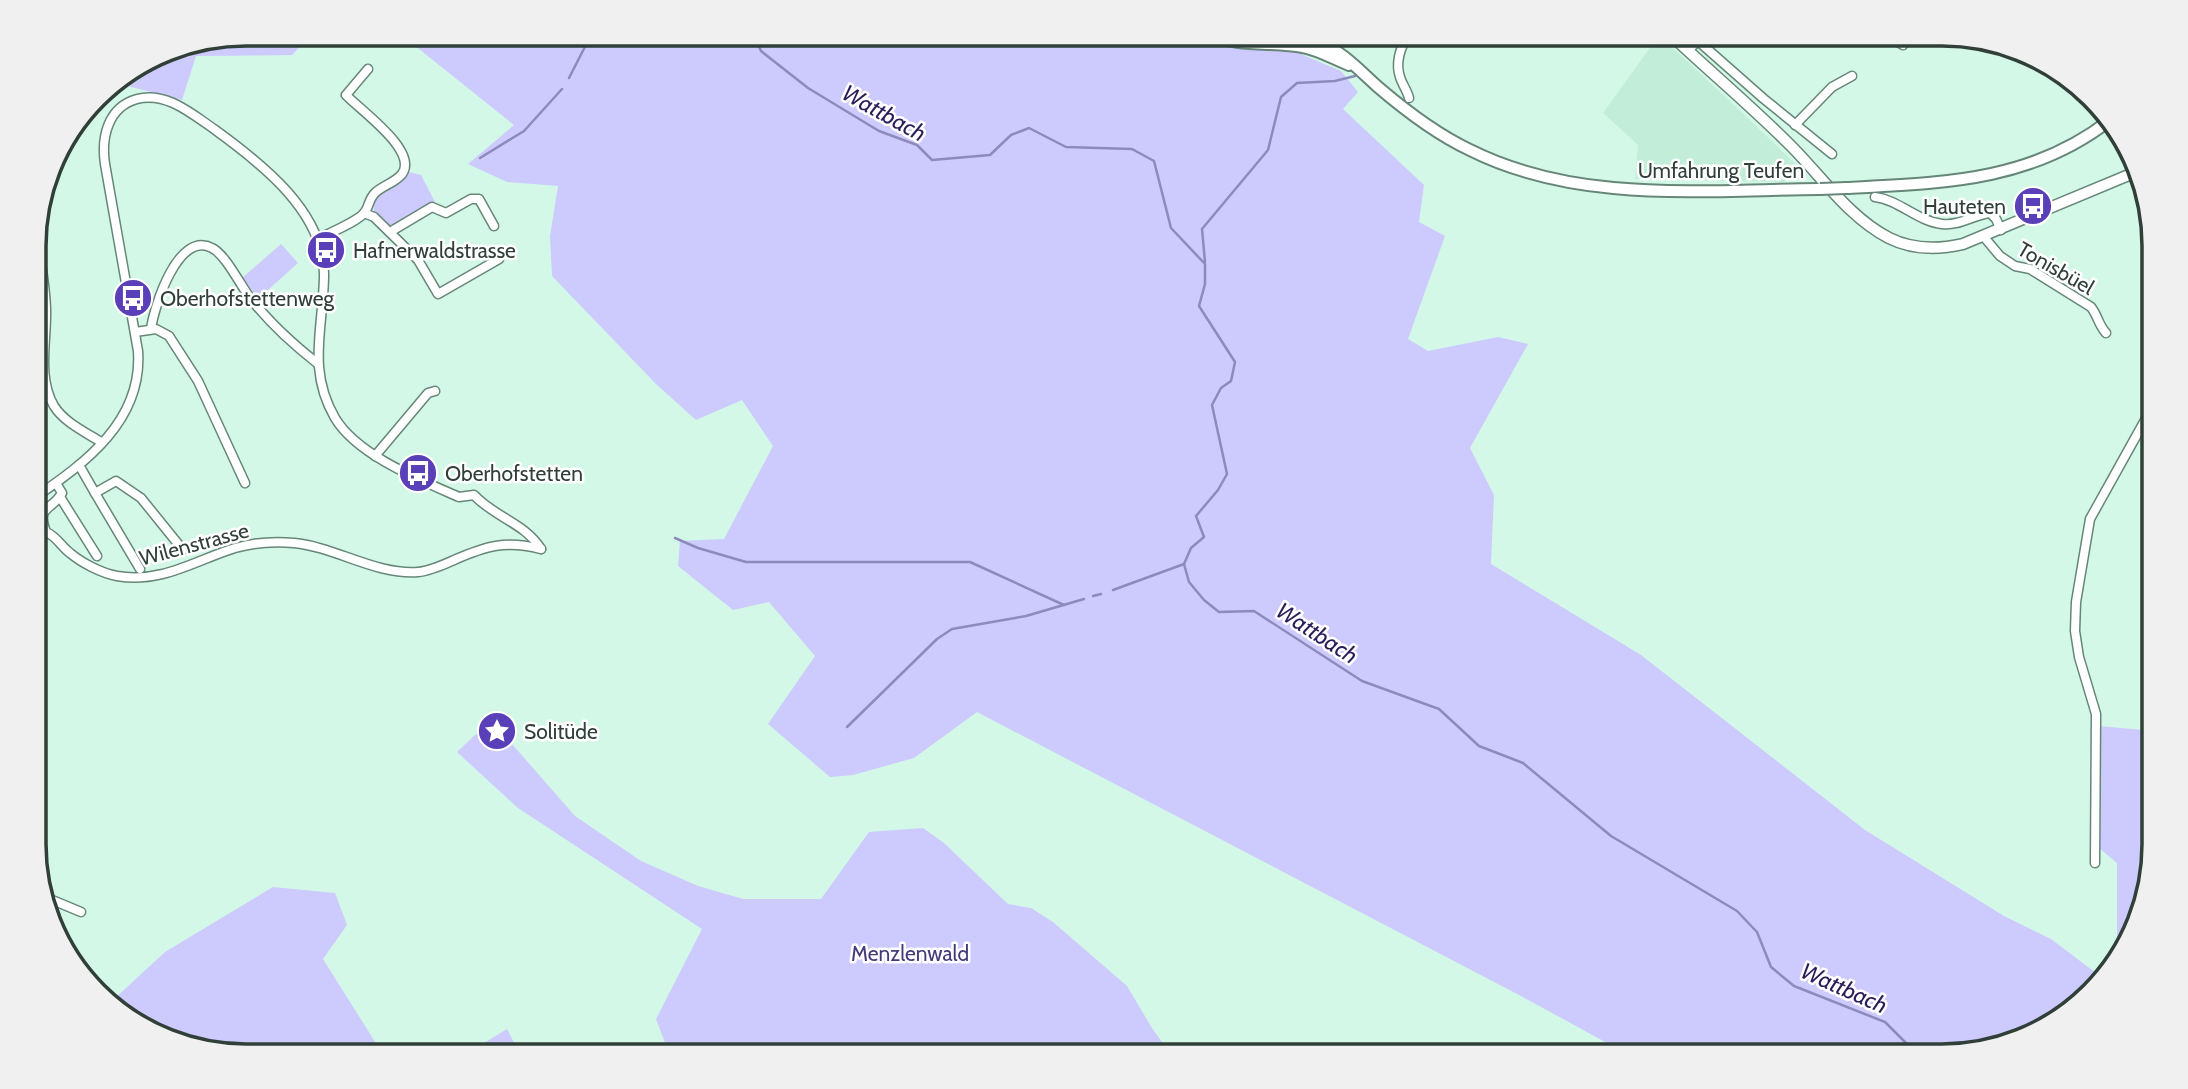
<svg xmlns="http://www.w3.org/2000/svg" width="2188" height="1089" font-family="Cabin,sans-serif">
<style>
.built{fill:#c2eed9}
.green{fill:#cdcafe}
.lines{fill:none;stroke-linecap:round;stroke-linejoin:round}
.stream{stroke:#8d8abc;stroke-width:2.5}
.minor-casing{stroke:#668778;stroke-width:11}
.tertiary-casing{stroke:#668778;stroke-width:13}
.secondary-casing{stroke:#668778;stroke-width:14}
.minor{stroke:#fff;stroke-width:8}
.tertiary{stroke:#fff;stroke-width:10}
.secondary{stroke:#fff;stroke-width:10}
.secondary-bridge-casing{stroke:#668778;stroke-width:14;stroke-linecap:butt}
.secondary-bridge{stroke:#fff;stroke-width:10}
.labels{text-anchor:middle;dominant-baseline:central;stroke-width:5;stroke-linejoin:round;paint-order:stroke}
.street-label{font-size:21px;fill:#313f39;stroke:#fff}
.poi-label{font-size:21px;fill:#313f39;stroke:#fff;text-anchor:start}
.park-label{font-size:21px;fill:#443b7a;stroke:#fff}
.water-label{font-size:23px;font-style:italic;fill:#2a1d5a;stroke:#fff}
.rim{fill:none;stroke:#313f39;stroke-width:3.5}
</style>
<rect width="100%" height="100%" fill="#d4f8e7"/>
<polygon class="built" points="1659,35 1732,103 1799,167 1784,182 1635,179 1638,145 1603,113"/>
<g class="green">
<polygon points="245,33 313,33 292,55 196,56 182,100 112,82 164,49"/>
<polygon points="399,33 1293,33 1303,55 1341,71 1358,92 1343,109 1424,185 1419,222 1445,236 1408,339 1428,351 1498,337 1528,344 1470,448 1494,495 1491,564 1641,655 1865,830 2004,916 2051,939 2100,976 2061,1020 1956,1055 1629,1055 1521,996 977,712 914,758 853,775 830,777 768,724 815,656 769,602 733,610 678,566 680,541 724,539 773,446 742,400 696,420 656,384 552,276 550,236 558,186 507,182 468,164 514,125"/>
<polygon points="409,172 421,175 435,202 392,227 385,223 374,211 373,200 398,183"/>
<polygon points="281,244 298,263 259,298 242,278"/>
<polygon points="491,720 575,816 641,861 698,886 743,899 821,899 869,832 923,828 944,843 1008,904 1031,908 1053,922 1127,986 1152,1028 1172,1056 670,1056 656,1019 702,929 518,808 457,752"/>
<polygon points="2099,726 2154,731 2155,844 2133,937 2117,956 2117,863 2099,848"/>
<polygon points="273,887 335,893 347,925 323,959 384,1056 245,1056 152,1034 112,1001 165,952"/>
<polygon points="507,1029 521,1056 481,1056 484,1043"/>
</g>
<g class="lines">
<g class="stream">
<polyline points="747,33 755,38 761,51 808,88 879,131 917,145 932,160 990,155 1011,135 1029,128 1066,147 1132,149 1154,161 1171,228 1205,264 1205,284 1199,306 1235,362 1231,381 1221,388 1212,405 1227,474 1218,490 1196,516 1204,537 1191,548 1184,564 1189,582 1204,600 1219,612 1254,611 1362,681 1439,709 1479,746 1523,763 1611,836 1737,911 1757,932 1771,967 1794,986 1885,1022 1918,1055"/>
<polyline points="569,78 592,33"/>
<polyline points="480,158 524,131 562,89"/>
<polyline points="1205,262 1202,229 1268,150 1281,97 1297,83 1335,81 1355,76"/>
<polyline points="675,538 698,548 746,562 970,562 1064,605"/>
<polyline points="1113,590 1184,564"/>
<polyline points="1093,596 1101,594"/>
<polyline points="847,727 937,639 952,629 1026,616 1084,599"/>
</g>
<g class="minor-casing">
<g id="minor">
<polyline points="1882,33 1903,45"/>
<polyline points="1697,40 1764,99 1832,154"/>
<polyline points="1688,51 1704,33"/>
<path d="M1409,98C1407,90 1402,84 1400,77C1395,62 1401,46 1409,33"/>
<polyline points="1795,125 1832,87 1852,76"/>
<path d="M1875,197C1899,200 1917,221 1942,224C1960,226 1973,215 1990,213L1996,219L2001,230"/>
<polyline points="364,213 374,217 418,260 438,294 499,259"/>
<path d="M35,228C40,255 45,281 46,309C47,341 37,377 54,406C64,422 85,432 101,442"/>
<polyline points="390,232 432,207 446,213 471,199 479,199 494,226"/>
<path d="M1984,237L2000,256L2015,266L2030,269L2091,307C2098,316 2098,324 2106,333"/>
<path d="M318,239C329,233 359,221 365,212C369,206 369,199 375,193C383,185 395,183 402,174C419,151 360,110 346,95L368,69"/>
<path d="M151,329C154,307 178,230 212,248C226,255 240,285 251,299C269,322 294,345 317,363"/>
<polyline points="135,332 156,329 169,336 198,381 245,483"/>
<polyline points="375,456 428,393 435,391"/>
<polyline points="79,465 95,493 116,481 141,498 183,550"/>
<path d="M56,483L62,493C52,511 36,505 46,532C56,536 61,546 70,553C82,563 101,573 117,576C161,584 196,560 235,548C253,543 275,541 294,543C336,547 375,575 418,572C430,571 443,565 454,560C486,546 505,540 541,549"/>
<polyline points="95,493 140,569"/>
<polyline points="60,497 97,556"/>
<path d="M34,498C86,463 143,420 138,351L105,164C101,137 108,107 137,99C166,91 192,114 214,129C261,163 326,213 324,277C323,329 307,370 335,418C357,455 420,480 459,497L474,495C494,517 525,523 541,549"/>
<polyline points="2095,863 2096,714 2079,657 2075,631 2076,602 2090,519 2154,404"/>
<polyline points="45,897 81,912"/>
</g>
</g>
<g class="tertiary-casing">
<path id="tertiary" d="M1669,33C1708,70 1750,105 1788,143C1820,174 1848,217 1889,238C1913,250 1937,250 1963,244L2136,172"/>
</g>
<g class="secondary-casing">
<g id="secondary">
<path d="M1207,33C1238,48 1271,41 1303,47C1319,50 1334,59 1349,65"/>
<path d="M1240,33C1266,37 1294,32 1319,42C1342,51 1360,71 1378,87C1406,111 1436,134 1470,150C1578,204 1703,190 1820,189"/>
<path d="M1846,188C1941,183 2031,182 2110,120"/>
</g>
</g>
<use href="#minor" class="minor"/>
<use href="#tertiary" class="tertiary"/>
<use href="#secondary" class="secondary"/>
<g class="secondary-bridge-casing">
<polyline id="secondary-bridge" points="1820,189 1846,188"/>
</g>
<use href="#secondary-bridge" class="secondary-bridge"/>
</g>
<defs>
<g id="bus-disc" transform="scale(2.0125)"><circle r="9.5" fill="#5a40b8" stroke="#fff"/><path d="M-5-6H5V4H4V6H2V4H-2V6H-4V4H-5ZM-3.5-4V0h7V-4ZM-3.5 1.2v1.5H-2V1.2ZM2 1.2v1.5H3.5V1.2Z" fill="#fff"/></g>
<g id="sight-disc" transform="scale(2.0125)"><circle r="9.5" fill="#5a40b8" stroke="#fff"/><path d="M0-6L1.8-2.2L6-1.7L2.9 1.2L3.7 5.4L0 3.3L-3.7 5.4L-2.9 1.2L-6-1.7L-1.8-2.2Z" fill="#fff"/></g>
</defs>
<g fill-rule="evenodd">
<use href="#bus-disc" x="2033" y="206"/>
<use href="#bus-disc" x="326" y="250"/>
<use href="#bus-disc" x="133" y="298"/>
<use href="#bus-disc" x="418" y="473"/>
<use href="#sight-disc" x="497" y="731"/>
</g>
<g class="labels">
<g class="street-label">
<text x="1721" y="170">Umfahrung Teufen</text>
<text transform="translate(2056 268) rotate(30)">Tonisbüel</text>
<text transform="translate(194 544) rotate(-15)">Wilenstrasse</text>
</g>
<g class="poi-label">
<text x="2006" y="206" text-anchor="end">Hauteten</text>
<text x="353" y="250">Hafnerwaldstrasse</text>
<text x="160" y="298">Oberhofstettenweg</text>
<text x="445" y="473">Oberhofstetten</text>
<text x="524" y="731">Solitüde</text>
</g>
<g class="park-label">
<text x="910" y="953">Menzlenwald</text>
</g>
<g class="water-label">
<text transform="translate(884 113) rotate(29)">Wattbach</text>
<text transform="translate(1317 633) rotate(33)">Wattbach</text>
<text transform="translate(1844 988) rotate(24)">Wattbach</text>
</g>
</g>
<path d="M0 0H2188V1089H0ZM246 46H1942A200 200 0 0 1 2142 246V844A200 200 0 0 1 1942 1044H246A200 200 0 0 1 46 844V246A200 200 0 0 1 246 46Z" fill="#eff0ef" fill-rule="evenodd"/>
<path class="rim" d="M246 46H1942A200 200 0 0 1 2142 246V844A200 200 0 0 1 1942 1044H246A200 200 0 0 1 46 844V246A200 200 0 0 1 246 46Z"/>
</svg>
